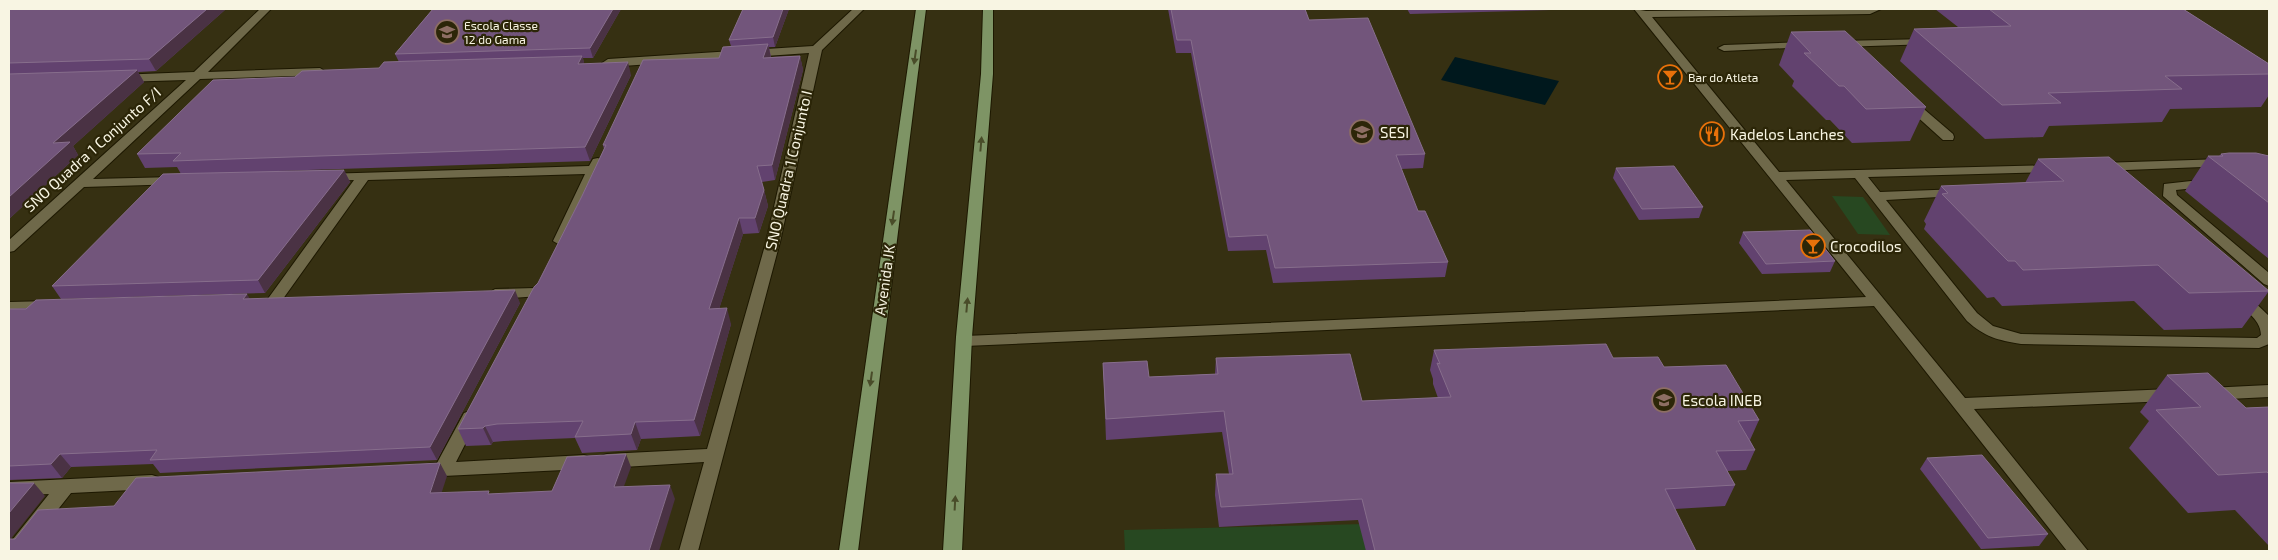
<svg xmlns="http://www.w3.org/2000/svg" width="2278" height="560" font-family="'Exo 2',sans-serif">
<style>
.green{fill:#274821}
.water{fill:#00181d}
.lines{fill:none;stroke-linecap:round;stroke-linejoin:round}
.minor-casing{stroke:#1d1800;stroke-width:2}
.major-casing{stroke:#1d1800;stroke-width:2}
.minor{fill:#6f694a;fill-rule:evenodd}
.major{fill:#7e9465;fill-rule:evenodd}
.wall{fill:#62426f}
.shaded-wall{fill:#4a3244}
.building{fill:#72557b;stroke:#876e8c}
.oneway{fill:#494c29}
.labels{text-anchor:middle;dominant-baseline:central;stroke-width:4.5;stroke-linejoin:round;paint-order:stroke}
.far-poi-label{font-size:12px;fill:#f8f5e3;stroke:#2c2608;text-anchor:start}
.poi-label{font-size:15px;fill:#f8f5e3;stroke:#2c2608;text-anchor:start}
.street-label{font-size:15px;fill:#f8f5e3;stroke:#2c2608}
</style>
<rect width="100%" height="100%" fill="#363012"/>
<g class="green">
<polygon points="1832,196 1863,197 1890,235 1858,234"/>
<polygon points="1365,524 1371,551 1125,551 1124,530"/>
</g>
<polygon class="water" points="1455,57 1559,81 1545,105 1441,80"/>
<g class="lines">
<g class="minor-casing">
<g id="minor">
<polygon points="260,9 271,9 208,72 320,68 326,72 324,75 200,79 93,179 175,177 180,178 182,181 180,184 84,187 14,251 9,252 9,240 186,80 121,82 117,81 115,78 117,75 194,72"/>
<polygon points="853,9 864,9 822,50 780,242 698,551 679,551 704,462 607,468 601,466 598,461 601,456 607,454 707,449 766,242 809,53 608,67 602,63 608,59 813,46"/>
<path d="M1634,9L1646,11L1881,9L1870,14L1652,17L1779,172L2058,165L2060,168L2053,172L1868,177L1880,192L1961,189L1963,192L1961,195L1956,196L1886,200L1977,313L1993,326L2021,334L2257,338L2261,335C2261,318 2241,309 2232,296L2240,291L2245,293L2269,316V344L2259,348L2021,344C1997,340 1985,337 1967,321L1855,178L1786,180L1965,398L2170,389L2176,391L2178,395L2176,399L2170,401L1974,409L2088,551H2067L1874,306L965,346L959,345L957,341L959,337L965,336L1866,297Z"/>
<polygon points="1927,39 1933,42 1931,44 1840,47 1834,44 1840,41"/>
<polygon points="1805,42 1809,43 1809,47 1724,51 1718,48 1724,45"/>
<polygon points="1907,97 1911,98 1953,134 1954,137 1953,140 1943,140 1903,104 1901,101"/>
<polygon points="598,158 605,162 567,241 560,245 553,241 585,174 368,180 280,303 275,305 267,300 354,180 328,181 321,177 323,174 589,166 593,159"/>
<polygon points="2223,159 2230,163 2228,166 2101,171 2094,167 2101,163"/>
<polygon points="2209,179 2214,180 2216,183 2214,186 2176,190 2177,195 2269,273 2269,286 2264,284 2163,196 2164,184"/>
<polygon points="535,288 540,290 543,293 540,296 495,299 487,294 495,289"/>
<polygon points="50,301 55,302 58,306 55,310 9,312 9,302"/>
<polygon points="2269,385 2269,397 2208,400 2202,398 2200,394 2202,390 2208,388"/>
<polygon points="470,411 476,413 479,417 456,462 584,455 590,457 593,462 590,467 584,469 423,477 417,475 414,470 417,465 437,463 464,413"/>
<polygon points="152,475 158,477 161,482 158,487 152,489 71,493 25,551 9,551 9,544 49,494 9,496 9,482"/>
</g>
</g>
<g class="major-casing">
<g id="major">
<polygon points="916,9 926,9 858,551 839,551"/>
<polygon points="983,9 993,9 993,74 972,337 962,551 943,551 956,337 981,74"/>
</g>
</g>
<use href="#minor" class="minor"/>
<use href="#major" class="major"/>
</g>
<g class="wall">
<polygon points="9,9 226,9 156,71 138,72 144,82 73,146 78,155 9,219"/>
<polygon points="433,9 621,9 593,58 583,58 584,64 631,75 590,161 277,171 344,170 350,182 265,293 61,299 52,286 181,174 177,167 145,168 137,154 295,77 379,68 399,62 395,54"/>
<polygon points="789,9 775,47 769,47 771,57 800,56 803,70 775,180 762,182 768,206 759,233 743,234 719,309 731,324 700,436 641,439 637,450 582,453 575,438 504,441 493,442 491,445 466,446 458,429 538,283 582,196 604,149 603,145 719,58 731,46 729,40"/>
<polygon points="1168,9 1305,9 1309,20 1425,154 1423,168 1401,169 1418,211 1448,262 1445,277 1273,283 1266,250 1228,251 1191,53 1176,53"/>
<polygon points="1407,9 1551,9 1551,10 1410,14"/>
<polygon points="1935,9 2183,9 2269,64 2269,95 2261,107 2170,109 2162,122 2049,126 2043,137 1985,139 1900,61 1914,29 1958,27"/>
<polygon points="1791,32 1926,107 1910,141 1852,143 1830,120 1826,120 1792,86 1794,81 1779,65"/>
<polygon points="2221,154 2269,156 2269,259 2185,191 2208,156 2219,156"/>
<polygon points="2038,159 2269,291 2242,328 2164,330 2134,301 2002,306 1994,297 1987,298 1924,229 1926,224 1924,221 1941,186 2025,183"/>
<polygon points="1616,168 1703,207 1699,218 1639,220 1613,178"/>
<polygon points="1743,232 1835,261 1830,272 1762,274 1739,243"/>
<polygon points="250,299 520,303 437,460 160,473 153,464 71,467 62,478 9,480 9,482 9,309"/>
<polygon points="1434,350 1613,358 1664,367 1759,420 1750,440 1755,450 1746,470 1727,471 1735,485 1725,506 1675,509 1696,551 1366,551 1358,520 1219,527 1215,495 1216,474 1229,474 1222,432 1106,440 1103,363 1149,377 1215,374 1216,358 1362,401 1438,398 1433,384 1433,379 1430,370"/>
<polygon points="2167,375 2246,408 2269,407 2269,546 2235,510 2188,513 2129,448 2149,421 2140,412"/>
<polygon points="1927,458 2048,534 2039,546 1981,549 1920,469"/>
</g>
<g class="shaded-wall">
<polygon points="207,9 226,9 156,71 149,59"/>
<polygon points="613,9 621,9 593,58 590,48"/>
<polygon points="783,9 789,9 775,47 773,37"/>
<polygon points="768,44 771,58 763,58"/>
<polygon points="582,56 586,69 578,64"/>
<polygon points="800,56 803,70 775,180 772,165"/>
<polygon points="628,62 631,75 590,161 585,147"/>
<polygon points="137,70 144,82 73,146 78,155 9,219 9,197 53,143"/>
<polygon points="344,170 350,182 265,293 258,280"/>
<polygon points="764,190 768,206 759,233 755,218"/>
<polygon points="739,218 743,234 714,325 709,309"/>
<polygon points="515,290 520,303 437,460 430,447"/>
<polygon points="247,294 255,307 243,299"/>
<polygon points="727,308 731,324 700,436 694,420"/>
<polygon points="635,422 641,439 637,450 631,434"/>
<polygon points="485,426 493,442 491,445 483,428"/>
<polygon points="60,454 71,467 62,478 51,464"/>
<polygon points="626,454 631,467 619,500 614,487"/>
<polygon points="440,463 447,476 437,507 430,493"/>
<polygon points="34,483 45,496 9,541 9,513"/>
<polygon points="670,485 675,499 659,551 649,551"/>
</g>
<g class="building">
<polygon points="9,9 207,9 149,59 9,63"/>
<polygon points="433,9 613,9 590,48 395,54"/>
<polygon points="743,9 783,9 773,37 729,40"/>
<polygon points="1171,9 1305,9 1309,20 1368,18 1425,154 1396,155 1418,211 1425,211 1448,262 1275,268 1267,235 1229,237 1191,40 1177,40"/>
<polygon points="1989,9 2183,9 2269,64 2269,74 2165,76 2182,89 2048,93 2061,103 2002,105 1914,29 2011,26"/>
<polygon points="1845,31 1926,107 1866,109 1844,86 1839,86 1804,53 1811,53 1791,32"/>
<polygon points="768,44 763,58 800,56 772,165 757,166 764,190 755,218 739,218 709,309 727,308 694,420 635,422 631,434 575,437 583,421 497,424 485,426 483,428 458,429 534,287 538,283 582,196 606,145 603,145 643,60 719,58 723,47"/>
<polygon points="582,56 578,64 628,62 585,147 173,161 181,153 137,154 213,80 295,77 302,71 379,68 384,62"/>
<polygon points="137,70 53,143 70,142 9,197 9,74"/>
<polygon points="2229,153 2256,153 2269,156 2269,203 2208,156 2223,156 2221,154"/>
<polygon points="2109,157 2269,291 2189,293 2158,265 2023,270 2015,261 2008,261 1942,194 1948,193 1941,186 2064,181 2038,159"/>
<polygon points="1674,166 1703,207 1642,209 1616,168"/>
<polygon points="344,170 258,280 52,286 163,174"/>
<polygon points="1810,230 1835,261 1766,264 1743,232"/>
<polygon points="515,290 430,447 150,460 157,450 60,454 51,464 9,466 9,309 26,309 36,300 247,294 243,299"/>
<polygon points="1606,344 1613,358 1658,357 1664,367 1726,365 1759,420 1738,421 1755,450 1716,451 1735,485 1665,489 1696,551 1375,551 1362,499 1221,507 1216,474 1233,474 1224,411 1106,419 1103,363 1147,361 1149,377 1218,374 1216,358 1350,354 1362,401 1451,397 1437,363 1440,364 1434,350"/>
<polygon points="2208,373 2246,408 2269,407 2269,474 2267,472 2218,475 2156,410 2201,407 2167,375"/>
<polygon points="626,454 614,487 670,485 649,551 9,551 9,539 15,539 38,510 114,506 136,478 440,463 430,493 489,491 488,494 552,491 567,457"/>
<polygon points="1982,455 2048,534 1988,538 1927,458"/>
<polygon points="9,483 34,483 9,513"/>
</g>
<defs><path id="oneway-solid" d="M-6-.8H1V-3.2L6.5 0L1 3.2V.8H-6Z" transform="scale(1.25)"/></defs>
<g class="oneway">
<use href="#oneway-solid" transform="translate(915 57) rotate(98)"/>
<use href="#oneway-solid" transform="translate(981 144) rotate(-85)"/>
<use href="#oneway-solid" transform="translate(893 218) rotate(98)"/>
<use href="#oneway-solid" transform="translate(967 305) rotate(-85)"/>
<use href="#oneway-solid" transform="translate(871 379) rotate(98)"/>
<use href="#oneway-solid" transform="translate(955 503) rotate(-87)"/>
</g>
<defs>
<g id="school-ring" transform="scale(1.25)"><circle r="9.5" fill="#2c2608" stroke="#8d6e63" stroke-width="1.5"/><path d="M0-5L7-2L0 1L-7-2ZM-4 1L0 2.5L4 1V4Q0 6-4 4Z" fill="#8d6e63"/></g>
<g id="bar-ring" transform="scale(1.25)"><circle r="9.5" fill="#2c2608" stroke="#e8710a" stroke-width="1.5"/><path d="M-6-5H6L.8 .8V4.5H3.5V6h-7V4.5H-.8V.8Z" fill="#e8710a"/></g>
<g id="university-ring" transform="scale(1.25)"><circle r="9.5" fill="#2c2608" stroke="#8d6e63" stroke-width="1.5"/><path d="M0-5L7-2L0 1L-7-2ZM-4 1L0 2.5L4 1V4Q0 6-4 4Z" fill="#8d6e63"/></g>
<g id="restaurant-ring" transform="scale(1.25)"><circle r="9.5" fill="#2c2608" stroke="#e8710a" stroke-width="1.5"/><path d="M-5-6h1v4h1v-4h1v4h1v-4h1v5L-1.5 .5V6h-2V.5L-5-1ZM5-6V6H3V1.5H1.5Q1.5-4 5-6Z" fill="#e8710a"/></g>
</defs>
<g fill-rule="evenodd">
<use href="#school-ring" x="447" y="32"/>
<use href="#bar-ring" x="1670" y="77"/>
<use href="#university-ring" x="1362" y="132"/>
<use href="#restaurant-ring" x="1712" y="134"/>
<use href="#bar-ring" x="1813" y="246"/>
<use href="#school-ring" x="1664" y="400"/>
</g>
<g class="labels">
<g class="far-poi-label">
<text x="464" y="25">Escola Classe<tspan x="464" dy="14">12 do Gama</tspan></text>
<text x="1688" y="77">Bar do Atleta</text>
</g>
<g class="poi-label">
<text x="1380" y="132">SESI</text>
<text x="1730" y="134">Kadelos Lanches</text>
<text x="1830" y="246">Crocodilos</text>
<text x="1682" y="400">Escola INEB</text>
</g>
<g class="street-label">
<text transform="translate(92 149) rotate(-42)">SNO Quadra 1 Conjunto F/I</text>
<text transform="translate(788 170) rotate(-77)">SNO Quadra 1 Conjunto I</text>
<text transform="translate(884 280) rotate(-82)">Avenida JK</text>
</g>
</g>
<rect width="2278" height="560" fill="none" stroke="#f8f5e3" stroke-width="20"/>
</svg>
